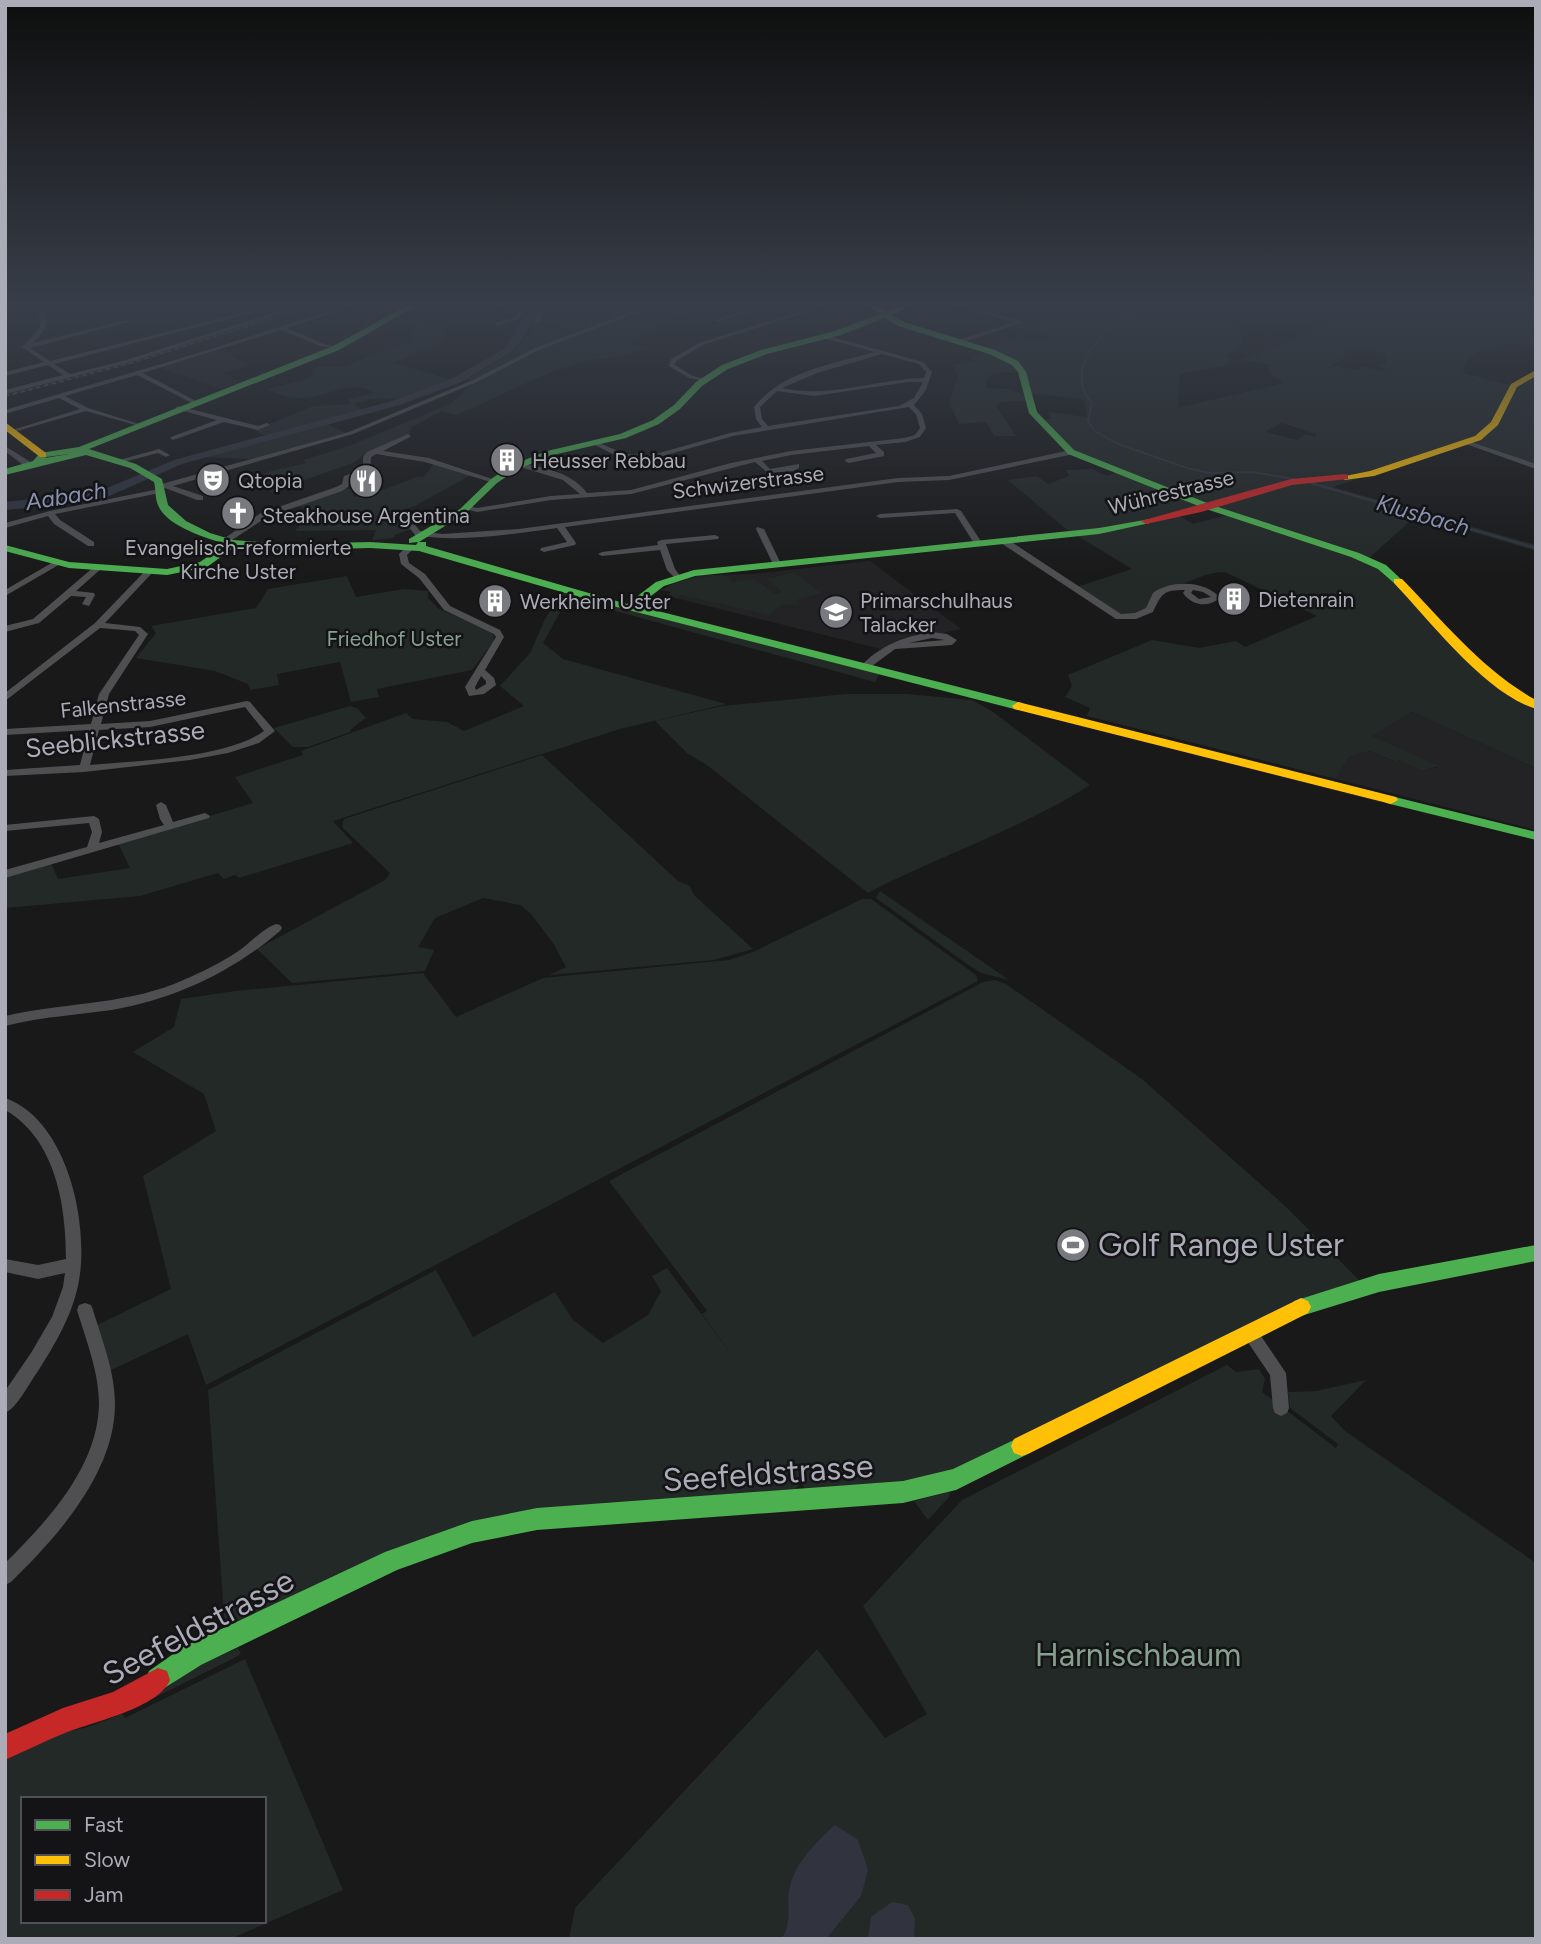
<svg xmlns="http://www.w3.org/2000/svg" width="1541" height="1944" font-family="Figtree,sans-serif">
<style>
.built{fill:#232325}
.green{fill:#232927;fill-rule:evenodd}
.water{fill:#31343e}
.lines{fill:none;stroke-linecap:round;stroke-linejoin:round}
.stream-far1{stroke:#31343e;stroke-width:2}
.stream{stroke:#31343e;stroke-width:2.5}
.river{fill:#31343e;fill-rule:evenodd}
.street{fill:#4f4f52;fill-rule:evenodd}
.fast{fill:#4caf50;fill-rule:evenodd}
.slow{fill:#ffc107;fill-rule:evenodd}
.jam{fill:#c62828;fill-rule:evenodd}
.rail{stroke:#4c4c4e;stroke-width:2;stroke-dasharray:4.5 3.5;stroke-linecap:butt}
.labels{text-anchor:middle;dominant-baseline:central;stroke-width:5;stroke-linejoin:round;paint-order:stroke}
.far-poi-label{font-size:21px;fill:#acacb8;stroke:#141315;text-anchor:start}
.far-street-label{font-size:21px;fill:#acacb8;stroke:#141315}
.far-park-label{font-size:21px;fill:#86a190;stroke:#141315}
.far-water-label{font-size:23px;font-style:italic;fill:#8790af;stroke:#141315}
.street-label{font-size:26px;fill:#acacb8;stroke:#141315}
.near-poi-label{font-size:32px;fill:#acacb8;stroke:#141315;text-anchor:start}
.near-street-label{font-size:32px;fill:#acacb8;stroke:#141315}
.near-park-label{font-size:32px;fill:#86a190;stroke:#141315}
</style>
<rect width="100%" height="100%" fill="#191919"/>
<g class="built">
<polygon points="315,303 325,303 129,365 5,397 5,393 128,362"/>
<polygon points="218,349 250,365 224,373 240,382 221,389 158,367"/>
<polygon points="870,561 961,629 920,638 885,650 668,596 671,592 660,590 673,583 700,575 752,574"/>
<polygon points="1412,712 1536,768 1536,830 1336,779 1349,757 1369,751 1395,762 1399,760 1422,771 1438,767 1371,736"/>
</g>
<g class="green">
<polygon points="549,303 655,303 581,332 573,333 539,321"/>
<path d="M660,303H701L699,307L654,327L629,344L646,347C619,362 601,355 575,364C533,377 496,399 456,415L442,411L412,427L408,436L368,452L353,463L287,486L289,489L273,493L253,480L271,471L306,463L303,460L349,446L452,403L475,381L468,379L515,351L537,323L570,334L569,338Z"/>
<path d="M1034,303H1246L1248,308L1238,315L1232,324L1242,332V343L1225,355L1230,360L1227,365L1180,374L1178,408L1284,383L1271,374L1268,368L1271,364L1241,360L1287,343L1370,303H1536V346C1508,342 1486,342 1465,362L1463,373L1513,386L1536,372V467L1468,443L1333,487L1536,545V551L1417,515L1368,559L1382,567L1484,671L1536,705V768L1412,712L1372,736L1439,766L1422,771L1399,760L1396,762L1369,751L1349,757L1336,779L1087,716L1090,708L1065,697L1072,686L1068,675L1152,640L1199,648L1236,641L1245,647L1317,616L1225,572C1203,572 1185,586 1164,589L1150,610L1119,617L1073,588L1132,569L1066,529L1008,480L1037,476L1048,484L1069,476L1066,470L1092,469L1107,476L1117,472L1077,455L1039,421L1051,419L1049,412L1087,417L1084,400L1041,394L1026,395L1028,401L1001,402L996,406L1016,436H994L986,422L959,424L949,403L958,376L953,365L977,361L971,358L990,352L983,349L1019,337L1039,342L1050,337L1011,325L1063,318ZM1358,347L1385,354L1386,363L1377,365L1386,369L1382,371L1362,366L1356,370L1338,366L1328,368L1344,358L1345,349ZM1003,372L1022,373L1025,395L1009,389L987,388L986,380L990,375ZM1282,423L1316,434V437L1306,434L1298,440L1265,432ZM1209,507L1228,515L1193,524L1178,515Z"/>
<path d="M401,320L431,322L432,326L448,328L442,330L446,334L439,343L393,363L450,379L401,398L371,399L354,404L363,410L265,436L255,430L313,406L350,404L348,399L373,393C352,377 323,400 299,398C288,398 277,393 267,390C281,384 303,382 314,375L312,371L318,366H345L414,340L409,333L414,327L399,323Z"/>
<polygon points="325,423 346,433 250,459 201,457"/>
<polygon points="435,462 471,475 415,506 399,511 412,529 394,535 394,538 372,540 376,530 295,531 299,526 298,520 309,508 293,506 342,487 351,490 354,497 372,494 417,477 424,477"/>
<path d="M794,572L821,593L796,600L799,603L794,606L783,604L769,615L681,595L677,598L669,596L672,592L663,590C684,578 705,575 729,576L732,582L754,579L775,594L782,592L767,579Z"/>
<polygon points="347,576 356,597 404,589 428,591 428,598 439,609 488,630 494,635 493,642 472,670 377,689 379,697 351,702 340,662 277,674 279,685 250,690 248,684 215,671 136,658 156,633 151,626 256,608 268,589"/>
<polygon points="562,593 879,674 875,682 568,598 543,643 563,659 726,704 620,729 333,821 353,843 239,878 235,875 224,879 218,873 140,896 5,908 5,876 51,863 58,879 130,868 118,843 253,803 235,777 303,755 301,751 406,713 413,719 447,722 464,731 524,706 500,686 530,653 545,619"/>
<path d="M846,694H907L972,700L993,712L1090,785C1021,829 941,855 868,893L707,765L688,754L655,721L722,706Z"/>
<polygon points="350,706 357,708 366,718 352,728 350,732 308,747 293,747 274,728"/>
<polygon points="542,755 678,881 690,886 694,895 753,949 714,960 549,975 566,967 553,943 531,914 520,905 483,898 435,918 418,947 434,950 425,971 292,983 257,949 385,880 390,873 342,827 344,819"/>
<polygon points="880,891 1009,980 981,973 967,964 876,898"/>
<polygon points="862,899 871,899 976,975 978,981 206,1385 188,1334 109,1371 95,1326 171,1289 143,1176 216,1131 204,1094 133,1052 174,1027 181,999 235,991 423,973 456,1017 543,978 729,960 753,952"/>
<polygon points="995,980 1006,984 1142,1079 1283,1204 1364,1285 956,1479 806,1499 800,1466 800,1483 794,1492 569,1506 225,1629 208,1390 436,1270 473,1337 555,1292 573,1320 603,1343 648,1315 661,1291 652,1276 667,1268 737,1362 702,1314 707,1311 609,1181 983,982"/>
<polygon points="1227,1365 1236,1372 1259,1369 1265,1379 1262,1392 1336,1448 1338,1444 1290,1408 1288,1392 1316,1391 1366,1380 1331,1416 1345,1431 1536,1563 1536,1939 569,1939 575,1908 817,1649 885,1738 927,1714 863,1606 962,1500"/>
<polygon points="949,1492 950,1496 928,1520 914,1501"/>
<polygon points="238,1648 241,1654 234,1658 150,1700 188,1671"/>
<path d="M245,1659L343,1890L230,1939H5V1757L48,1736L88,1727L122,1714L125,1718ZM23,1799H264V1921H23Z"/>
</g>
<g class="water">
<path d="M835,1825L858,1840L868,1870L861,1896L826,1939H781C794,1923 785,1904 790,1886C796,1862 817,1841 835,1825Z"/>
<polygon points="892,1902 908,1905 915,1919 914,1939 868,1939 871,1917"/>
</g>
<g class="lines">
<g class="stream-far1">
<polyline points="1504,303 1507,303"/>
<polyline points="1509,303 1536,314"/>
<path d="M1093,429L1088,421L1092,403C1066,373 1093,341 1119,321C1127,316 1136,313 1142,306"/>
<polyline points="1095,431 1118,444 1187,468 1210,473 1252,472 1294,479"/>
</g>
<polyline class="stream" points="1311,483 1536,548"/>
<polygon class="river" points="533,303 542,303 521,341 510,353 461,382 400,405 182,464 107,497 78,503 5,510 5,502 100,491 174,460 392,401 453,378 504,349"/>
<g class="street">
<path d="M38,303H66L45,307C49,327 46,329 33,343L126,320L129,322L30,348L50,361L253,310L256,312L54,364L70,374L123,361L304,303H314L127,363L5,394V390L63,375L48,365L5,376V372L44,362L22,347L40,328L39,308L5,313V309Z"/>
<polygon points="352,303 362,303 287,328 324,344 338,347 338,349 320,346 281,330 143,373 196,401 196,403 192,403 137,375 65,396 88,408 139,424 139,426 86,411 14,432 9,431 80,409 59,398 5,414 5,410 215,348"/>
<polygon points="482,303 493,303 521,310 527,303 533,303 519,319 497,326 495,323 515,317 519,313"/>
<polygon points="542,303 548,303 539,322 534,323"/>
<polygon points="654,303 663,303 539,350 477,382 353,434 173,486 203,496 203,500 197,500 165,488 161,489 164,491 160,493 55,514 60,520 94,542 94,546 88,546 54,524 48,516 5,528 5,523 50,511 159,489 158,485 349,432 473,380 535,348"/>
<polygon points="757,303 764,303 750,312 717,322 714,320 746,310"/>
<polygon points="826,303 836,303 703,345 676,361 675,365 693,376 705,379 705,381 689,378 669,366 671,359 699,343"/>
<polygon points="943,303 954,303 1024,322 957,344 955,341 1015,322"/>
<path d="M825,335L923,362L932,372L926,390L914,405L922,414L926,428L920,437L905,442L876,445L884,452V456L849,463L845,461L846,459L876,453L869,446L791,455L762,461L770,469L799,464V468L793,471L768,473L755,462L631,494L551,500L477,512L462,508L466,506L477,508L551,496L580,494L563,480L517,466L516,464L520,462C543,468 572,472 587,493L631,490L731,463L791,451L904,438L915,435L920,428L916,414L909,407L733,436L652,459L621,458L591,443L597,442L625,454L652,455L730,433L762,427L756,419L754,407C783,371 832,364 875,352L823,338ZM882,354L919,364L926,372L924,378C876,379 830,399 782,388L817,373ZM908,382H923L914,398L899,406L768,426L762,419L760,407L777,391L814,396Z"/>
<polygon points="178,406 258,426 267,423 270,425 258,430 224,422 173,440 170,438 171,437 217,420 176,409 176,407"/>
<polygon points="408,434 411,436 410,437 383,451 429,458 498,481 494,483 425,462 376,454 371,457 370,473 350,479 348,487 342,491 267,517 229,542 222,540 261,513 336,487 342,484 344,476 363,470 363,457 367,452"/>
<polygon points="1468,441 1536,464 1536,469 1466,444 1464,443"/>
<polygon points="5,446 29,461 29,465 23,465 5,451"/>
<polygon points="159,449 170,455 166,457 158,453 116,464 112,462"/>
<path d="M1071,450H1074V454L949,480L898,482L565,527L576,543L575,545L544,552L540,550L541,548L567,542L557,528C513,534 460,543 415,535L404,521L429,515V519L413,522L420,531L442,534L519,529L898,478L949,476Z"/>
<polygon points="957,509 961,511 982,543 981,545 975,545 955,513 880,518 876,516 880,514"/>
<polygon points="757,527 764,529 781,564 780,566 773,564 756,529"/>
<polygon points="715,535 719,537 718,539 666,544 675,569 681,577 677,580 667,570 660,550 602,556 598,554 602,552 658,545 657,542 661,540"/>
<path d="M1001,539H1007L1121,614L1135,613L1146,608L1153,593C1170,580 1206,580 1220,598C1208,608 1192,606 1183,593L1185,590C1163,590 1162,593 1153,612L1136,619H1116L1001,543ZM1193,590L1203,592L1211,597L1199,599L1191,593Z"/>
<path d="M405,548L412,550L407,555L409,563L425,574L450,606L500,630L504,637L485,670L494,678L496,685L484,694L469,696L465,687L496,637L494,634L444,610L419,578L401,564L399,554ZM481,676L486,681V684L476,690L475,687Z"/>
<polygon points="55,561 62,563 5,596 5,590"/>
<polygon points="95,566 102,568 76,591 94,593 95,595 89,606 82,604 86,597 71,596 39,623 5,632 5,626 33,619"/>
<path d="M147,569L154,571L105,623L140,627L148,634L109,694L101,724L150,721L247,701L250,702L275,731L259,743L228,753L190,760L84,772L5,776V770L80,765L89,730L5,735V729L91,724L99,694L139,635L135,631L100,628L5,701V693L95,623ZM245,707L264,731C227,758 137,761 90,765L99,730L150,727Z"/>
<path d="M932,632L947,634L957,640L952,645L895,649L868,669H862L860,667C879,646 905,636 932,632ZM932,638L945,640L909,643Z"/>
<polygon points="161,802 166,805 173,822 205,813 210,816 209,818 5,878 5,870 87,847 92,832 89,823 5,831 5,825 94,816 99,819 102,832 99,843 164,825 160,819 156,805"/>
<path d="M276,924L280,925L282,928L280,931C232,972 175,999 112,1010C76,1015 40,1017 5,1026V1016C61,1003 120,1005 174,984C196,975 217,965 237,952C249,944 262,929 276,924Z"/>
<path d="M5,1098C69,1120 92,1231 77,1290C70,1319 54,1346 38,1371C30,1382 17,1408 5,1413V1391L31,1353L52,1317L63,1287L65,1273L38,1279L5,1272V1259L38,1265L66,1259C66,1206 56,1139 5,1110Z"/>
<path d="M85,1303L91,1305L93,1310C102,1340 115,1372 115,1404C115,1473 57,1537 11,1582L5,1585V1563C47,1522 98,1467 99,1404C99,1372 86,1340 77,1310L79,1305Z"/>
<polygon points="1249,1325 1255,1327 1286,1373 1289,1408 1287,1413 1281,1416 1275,1413 1273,1408 1270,1375 1241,1332 1243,1327"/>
</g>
<g class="fast">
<path d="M412,303H421L339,350L89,449L136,464L162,479L168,505L186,521L210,533L233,540L289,544L370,542L416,545L418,542L409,543V539L460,509L491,479L512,465L547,451L620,434L653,420L674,405L696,382L722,365L761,350L835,331L880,314L863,303H872L886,312L909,303H919L891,315L904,322L995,350L1018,361L1026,372L1037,412L1074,450L1212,505L1359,553L1386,565L1403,581L1394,583L1378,569L1351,557L1206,509L1068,454L1029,413L1018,372L1012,365L989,354L898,326L885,318L841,335L767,354L728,369L702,386L680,409L659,424L626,438L553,455L518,469L497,483L466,513L419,542H426V546L627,604L656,582L694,570L1099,528L1150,519V523L1099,534L695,576L664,586L638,606L1022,703V709L1018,710L593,601L419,551L370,548L289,550L236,546L207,567L167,575L69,568L5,551V545L69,562L167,569L200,562L226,544C206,538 166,526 158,505C155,499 156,489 154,482L130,468L86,455L5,475V469L33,461L40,453L79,447L333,346ZM69,454L45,458L46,457Z"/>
<polygon points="1391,796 1536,832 1536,840 1386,803 1384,800"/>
<polygon points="1536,1245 1536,1261 1379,1292 1301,1316 1294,1313 1291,1307 1294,1301 1379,1274"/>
<polygon points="1022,1436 1030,1439 1033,1446 1030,1453 956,1490 903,1503 537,1530 472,1543 397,1570 201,1665 158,1692 149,1689 146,1680 149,1671 183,1647 385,1552 472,1521 537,1508 903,1481 953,1469"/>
</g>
<g class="slow">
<polygon points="1536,370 1536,376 1517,387 1498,425 1481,440 1374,476 1345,480 1340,477 1370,471 1475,436 1491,422 1511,384"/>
<polygon points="5,422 46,453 46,457 40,457 5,430"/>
<path d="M1394,579H1402C1444,622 1482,670 1536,700V709C1485,693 1431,622 1394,583Z"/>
<polygon points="1018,702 1396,797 1398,800 1391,804 1014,709 1012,706"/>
<polygon points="1301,1298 1308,1301 1311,1307 1308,1313 1030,1453 1022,1456 1014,1453 1011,1446 1014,1439"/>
</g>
<g class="jam">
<polygon points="1345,474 1348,475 1348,479 1292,485 1201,512 1146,524 1141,521 1291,479"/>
<path d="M158,1668L167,1671L170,1680C159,1708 92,1722 65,1733C45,1741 25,1751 5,1760V1734L63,1708L113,1692Z"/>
</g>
<polyline class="rail" points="5,396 131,363 320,303"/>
</g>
<linearGradient id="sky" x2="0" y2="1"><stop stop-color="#0e0e0e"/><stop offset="0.53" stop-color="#383e49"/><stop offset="1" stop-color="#383e49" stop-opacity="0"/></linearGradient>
<rect width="1541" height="575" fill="url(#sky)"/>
<defs>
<g id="building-disc" transform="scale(1.75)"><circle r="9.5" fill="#797980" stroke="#141315"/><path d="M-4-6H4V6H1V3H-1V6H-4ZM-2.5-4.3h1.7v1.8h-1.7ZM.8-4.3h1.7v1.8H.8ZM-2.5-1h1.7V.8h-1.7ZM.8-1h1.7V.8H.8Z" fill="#fff"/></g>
<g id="theatre-disc" transform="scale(1.75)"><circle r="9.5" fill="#797980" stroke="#141315"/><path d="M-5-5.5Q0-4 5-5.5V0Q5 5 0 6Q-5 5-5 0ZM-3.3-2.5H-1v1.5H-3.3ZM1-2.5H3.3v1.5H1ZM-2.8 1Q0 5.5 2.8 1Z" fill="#fff"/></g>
<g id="restaurant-disc" transform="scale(1.75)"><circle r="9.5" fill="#797980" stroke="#141315"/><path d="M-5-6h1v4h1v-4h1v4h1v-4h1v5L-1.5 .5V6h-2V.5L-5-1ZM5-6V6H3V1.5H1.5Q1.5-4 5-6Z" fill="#fff"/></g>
<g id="church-disc" transform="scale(1.75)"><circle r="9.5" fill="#797980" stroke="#141315"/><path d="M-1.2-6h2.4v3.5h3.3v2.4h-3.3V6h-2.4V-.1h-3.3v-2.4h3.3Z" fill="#fff"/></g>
<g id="school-disc" transform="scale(1.75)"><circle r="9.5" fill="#797980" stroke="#141315"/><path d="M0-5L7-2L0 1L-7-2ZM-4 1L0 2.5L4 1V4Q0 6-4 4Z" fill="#fff"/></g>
<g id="stadium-disc" transform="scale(1.75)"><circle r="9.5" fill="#797980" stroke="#141315"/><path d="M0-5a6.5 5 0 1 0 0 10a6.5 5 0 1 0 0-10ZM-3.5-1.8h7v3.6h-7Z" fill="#fff"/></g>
</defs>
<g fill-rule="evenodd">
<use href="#building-disc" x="507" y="460"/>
<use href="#theatre-disc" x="213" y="480"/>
<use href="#restaurant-disc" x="366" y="481"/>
<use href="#church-disc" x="238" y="513"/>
<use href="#building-disc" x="1234" y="599"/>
<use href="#building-disc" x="495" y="601"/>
<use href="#school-disc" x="836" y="612"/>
<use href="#stadium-disc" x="1073" y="1245"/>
</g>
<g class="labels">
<g class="far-poi-label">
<text x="532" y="460">Heusser Rebbau</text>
<text x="238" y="480">Qtopia</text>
<text x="366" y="515" text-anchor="middle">Steakhouse Argentina</text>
<text x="238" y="547" text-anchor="middle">Evangelisch-reformierte<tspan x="238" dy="24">Kirche Uster</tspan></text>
<text x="1258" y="599">Dietenrain</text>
<text x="860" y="600">Primarschulhaus<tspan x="860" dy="24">Talacker</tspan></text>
<text x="520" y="601">Werkheim Uster</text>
</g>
<g class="far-street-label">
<text transform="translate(748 482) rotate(-7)">Schwizerstrasse</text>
<text transform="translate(1171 492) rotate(-14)">Wührestrasse</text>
<text transform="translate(123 704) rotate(-6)">Falkenstrasse</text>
</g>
<g class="far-park-label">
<text x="394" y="638">Friedhof Uster</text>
</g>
<g class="far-water-label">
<text transform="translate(66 496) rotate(-9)">Aabach</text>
<text transform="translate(1423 515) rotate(16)">Klusbach</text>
</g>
<g class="street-label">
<text transform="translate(115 739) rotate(-6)">Seeblickstrasse</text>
</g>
<g class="near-poi-label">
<text x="1098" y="1245">Golf Range Uster</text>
</g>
<g class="near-street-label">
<text transform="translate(768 1473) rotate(-4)">Seefeldstrasse</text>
<text transform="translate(198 1627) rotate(-28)">Seefeldstrasse</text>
</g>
<g class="near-park-label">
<text x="1138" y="1655">Harnischbaum</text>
</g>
</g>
<rect width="1541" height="1944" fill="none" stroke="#acacb8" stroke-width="14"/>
<rect x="21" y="1797" width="245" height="126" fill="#141315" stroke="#515056" stroke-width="2"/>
<rect x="35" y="1820" width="35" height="10" fill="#4caf50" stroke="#515056" stroke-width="2"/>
<text x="84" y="1832" font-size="21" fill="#acacb8">Fast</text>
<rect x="35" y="1855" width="35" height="10" fill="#ffc107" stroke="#515056" stroke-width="2"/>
<text x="84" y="1867" font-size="21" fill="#acacb8">Slow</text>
<rect x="35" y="1890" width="35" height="10" fill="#c62828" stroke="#515056" stroke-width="2"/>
<text x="84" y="1902" font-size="21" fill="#acacb8">Jam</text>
</svg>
